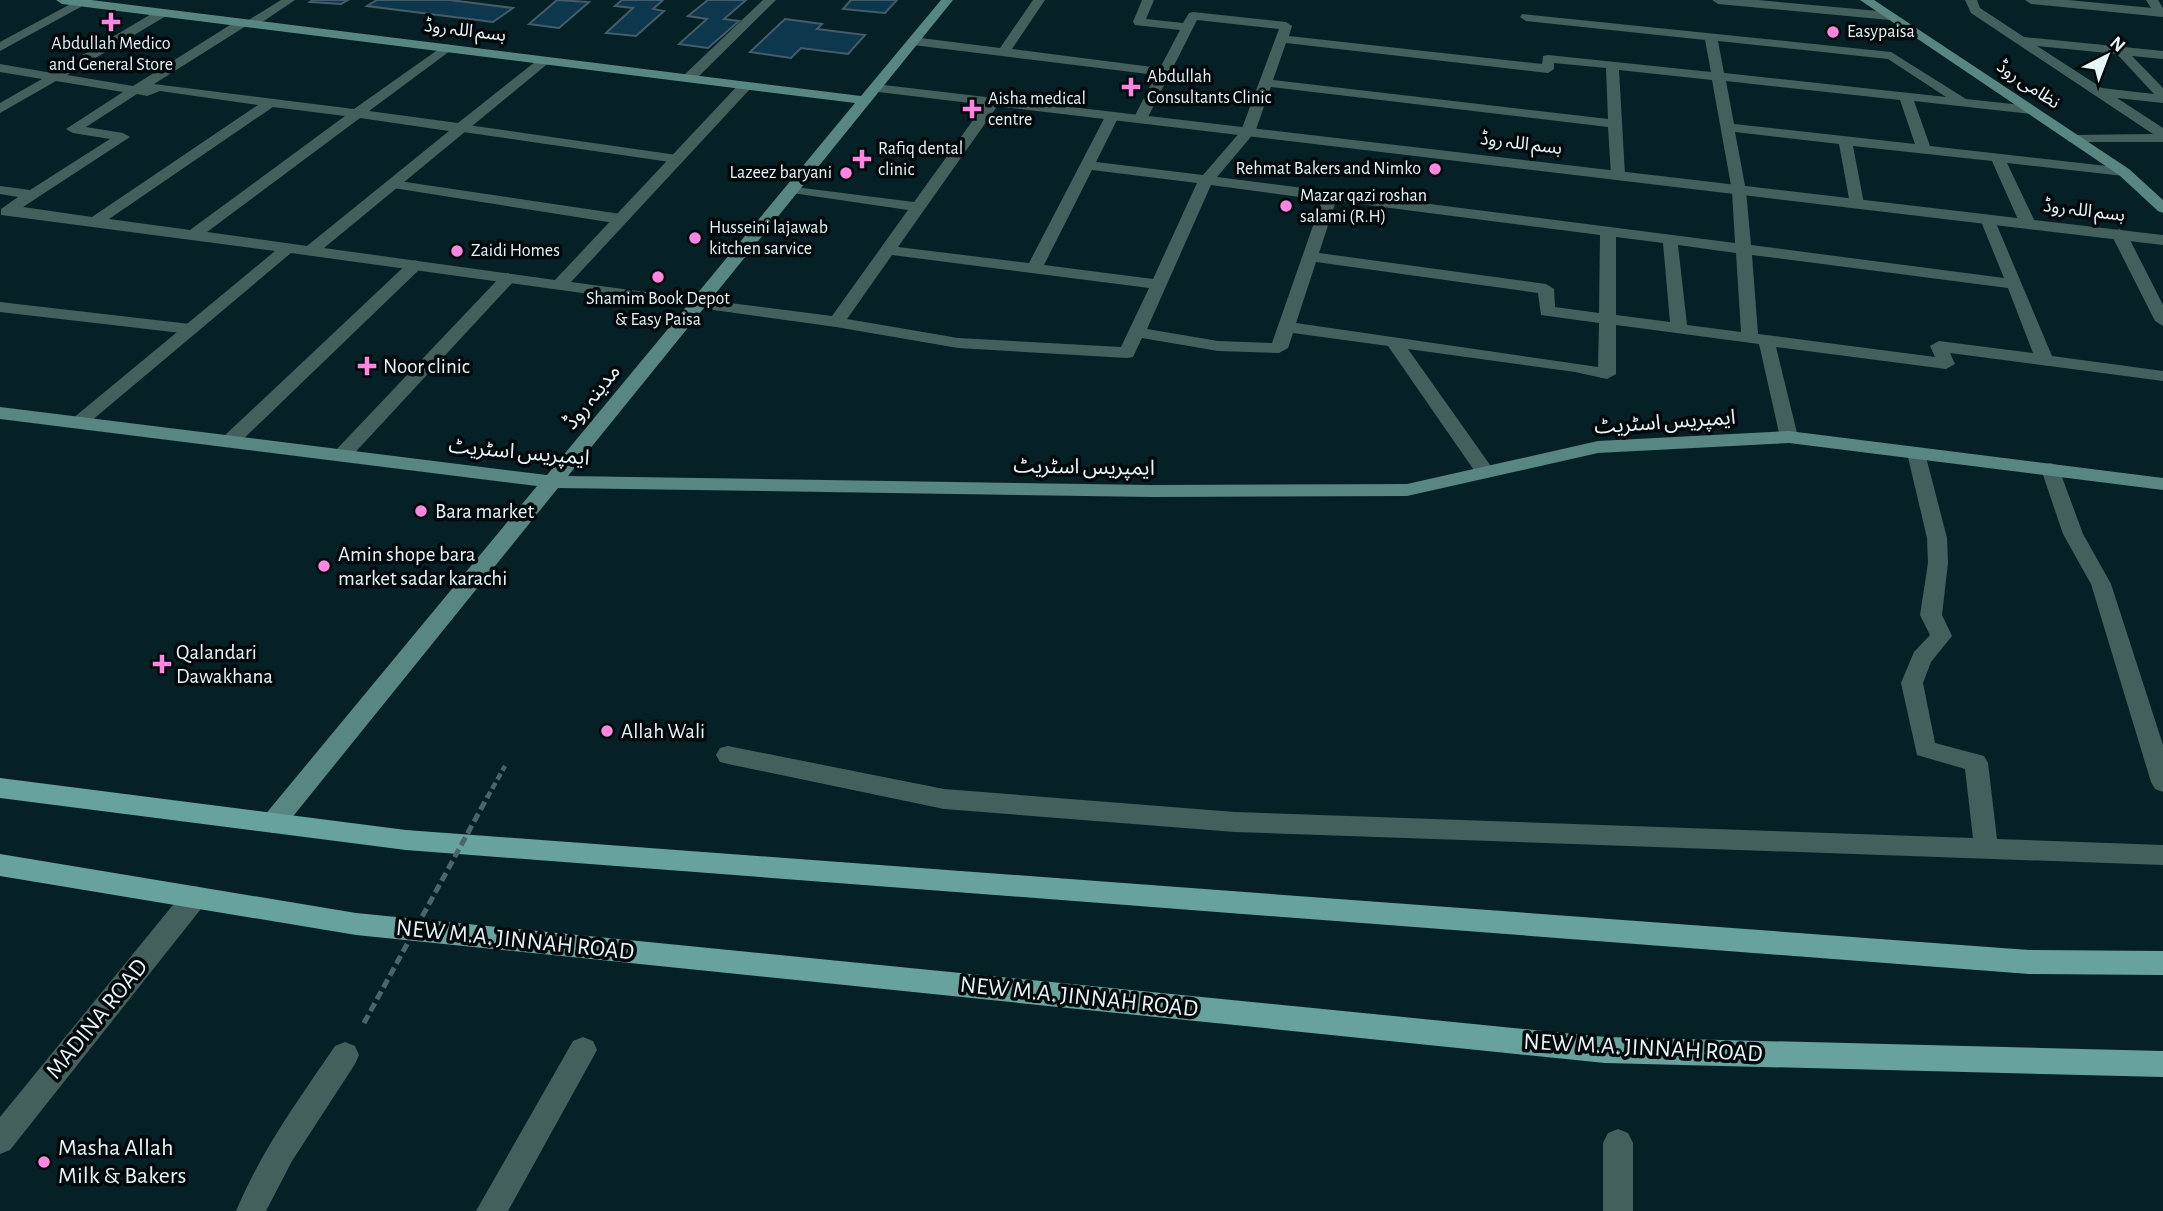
<svg xmlns="http://www.w3.org/2000/svg" width="2163" height="1211" font-family="'Alegreya Sans','Noto Sans Arabic',sans-serif">
<style>
.building{fill:#0c374d;stroke:#465b68;stroke-width:2}
.lines{fill:none;stroke-linecap:round;stroke-linejoin:round}
.lane{fill:#44605c;fill-rule:evenodd}
.street{fill:#44605c;fill-rule:evenodd}
.secondary{fill:#588680;fill-rule:evenodd}
.primary{fill:#67a39c;fill-rule:evenodd}
.path-bridge-far1{stroke:#4d6469;stroke-width:4.5;stroke-dasharray:7 3.5;stroke-linecap:butt}
.path-bridge{stroke:#4d6469;stroke-width:5;stroke-dasharray:9 4.5;stroke-linecap:butt}
.poi-dot{fill:#fe86e1;stroke:#02090b;stroke-width:2.5}
.labels{text-anchor:middle;dominant-baseline:central;stroke-width:7;stroke-linejoin:round;paint-order:stroke}
.far-street-label{font-size:18px;fill:#e6f5f8;stroke:#02090b}
.far-poi-label{font-size:18px;fill:#e6f5f8;stroke:#02090b;text-anchor:start}
.poi-label{font-size:21px;fill:#e6f5f8;stroke:#02090b;text-anchor:start}
.street-label{font-size:21px;fill:#e6f5f8;stroke:#02090b}
.near-street-label{font-size:24px;fill:#e6f5f8;stroke:#02090b}
.near-poi-label{font-size:24px;fill:#e6f5f8;stroke:#02090b;text-anchor:start}
</style>
<rect width="100%" height="100%" fill="#062126"/>
<g class="building">
<polygon points="313,0 348,0 341,4 310,2"/>
<polygon points="377,0 450,0 513,8 493,22 367,6"/>
<polygon points="557,0 589,2 559,28 529,24"/>
<polygon points="622,0 663,0 653,9 664,11 636,36 606,33 633,8 615,6"/>
<polygon points="708,0 746,0 724,19 739,21 708,48 679,44 707,19 688,16"/>
<polygon points="851,0 897,0 885,13 843,9"/>
<polygon points="785,19 822,24 817,29 865,35 848,54 801,48 791,58 750,52"/>
</g>
<g class="lines">
<g class="lane">
<path d="M1033,0H1045L1012,49L1160,68L1180,30L1135,25L1133,22L1142,0H1154L1146,19L1183,23L1189,13L1193,12L1286,22L1292,26L1289,36L1542,64L1543,56L1548,55L1711,72L1705,40L1526,21L1520,17L1522,14L1891,52L1966,99L2031,106L2038,110L2031,114L1914,101L1930,146L2124,168L2131,172L2124,176L2007,163L2036,224L2028,229L2020,224L1992,161L1853,146L1864,204L1857,208L1850,204L1839,144L1735,132L1746,191L1751,245L2004,278L1980,219L1983,216H1993L2052,356L2163,371V381L1950,353L1955,364L1946,369L1776,347L1798,437L1789,443L1780,437L1759,344L1616,325V374L1607,379L1575,372L1408,349L1495,472L1492,476H1478L1388,346L1293,333L1288,348L1279,353L1218,351L1142,338L1133,357L1127,358L958,348L836,327L692,307L690,304L698,299L832,316L908,210L792,193L787,192L785,189L787,186L914,202L989,98L994,97L1001,101L898,247L1029,263L1107,113H1117L1119,116L1096,162L1203,175L1241,131L1279,29L1197,20L1147,119L1140,123L1133,119L1156,75L913,45L907,41L913,37L1000,48ZM1718,41L1888,59L1946,97L1724,73ZM1286,43L1548,73L1554,69V63L1606,68L1608,119L1273,80ZM1619,70L1712,80L1732,191L1735,243L1217,177L1255,132L1271,87L1608,127L1611,175L1618,179L1623,178L1625,175ZM1726,81L1900,100L1915,144L1734,124ZM1092,170L1197,183L1153,279L1044,265ZM1211,185L1322,200L1272,343L1218,341L1147,329ZM1336,201L1600,235L1599,313L1555,307L1554,289L1546,284L1319,253ZM1616,237L1663,243L1670,322L1616,315ZM1678,245L1736,253L1741,332L1687,325ZM892,255L1149,288L1121,347L958,338L847,319ZM1752,255L2008,288L2033,353L1939,341L1930,346L1935,357L1758,334ZM1316,262L1538,293L1541,315L1599,323L1598,367L1296,323Z"/>
<path d="M1965,0H1977L1980,8L2024,37L2163,51V59L2132,56L2163,88V103L2117,98L2163,128V142H2069L2067,139L2074,135L2153,134L1971,13ZM2037,46L2117,54L2154,94L2102,88Z"/>
<polygon points="2146,0 2158,0 2163,8 2163,16 2156,16"/>
<polygon points="461,124 677,155 684,159 677,163 456,131 454,128"/>
<polygon points="392,180 621,214 629,219 621,224 387,187 385,184 387,181"/>
<polygon points="2119,229 2127,234 2163,305 2163,326 2155,321 2111,234"/>
<polygon points="415,260 423,265 421,268 236,446 222,446 220,442 222,438 409,262"/>
<polygon points="508,273 516,278 514,281 349,459 335,459 333,455 335,451 502,275"/>
<polygon points="0,302 190,324 198,329 190,334 0,312"/>
<polygon points="1916,447 1925,453 1947,538 1948,563 1942,615 1952,636 1931,662 1923,683 1935,743 1984,756 1988,763 1997,839 2163,845 2163,865 1235,832 944,809 728,764 720,762 716,755 720,748 728,746 944,789 1235,812 1973,838 1965,769 1917,755 1901,683 1914,652 1930,635 1920,615 1928,563 1927,538 1907,453"/>
<polygon points="2050,463 2057,465 2059,469 2083,534 2111,584 2163,745 2163,792 2155,789 2151,782 2091,584 2063,534 2041,469 2043,465"/>
<polygon points="583,1037 593,1041 597,1050 508,1211 476,1211 573,1041"/>
<path d="M345,1042L355,1046L359,1055L355,1064L292,1161L266,1211H236C261,1151 299,1099 335,1046Z"/>
<polygon points="1618,1129 1628,1133 1633,1143 1633,1211 1603,1211 1603,1143 1608,1133"/>
</g>
<g class="street">
<polygon points="78,0 88,3 0,51 0,42"/>
<path d="M281,0H295L255,27L246,26L154,84L354,109L446,44L450,45V51L369,111L458,123L540,58H550L551,61L324,248L555,280L740,83H750V89L571,282L698,299L706,304L704,307L698,309L291,253L84,427H72L69,423L72,419L275,251L1,215V209L18,197L0,194V186L30,190L110,139L73,133L66,129L123,92L56,81L0,113V103L42,79L0,72V64L52,73L158,10H166V16L67,75L133,86L238,20L247,21ZM160,91L258,105L92,217L23,207L130,137L123,133L86,127L137,94L147,96ZM273,107L345,116L190,230L109,219ZM360,118L449,131L307,246L207,232Z"/>
<polygon points="763,0 776,0 694,81 684,81 684,75"/>
<polygon points="1712,0 1757,0 1890,12 1896,16 1890,20 1718,4"/>
<polygon points="2025,0 2068,0 2163,9 2163,17 2031,4"/>
<polygon points="875,84 2163,235 2163,245 870,91 868,88"/>
<polygon points="195,886 204,889 208,897 204,905 10,1150 0,1154 0,1117 186,889"/>
</g>
<g class="secondary">
<polygon points="56,0 91,0 861,96 941,0 953,0 568,476 1152,485 1407,484 1598,441 1789,431 2163,478 2163,490 1789,443 1598,453 1407,496 1152,497 558,488 282,830 273,833 264,830 261,823 264,816 537,486 0,419 0,407 547,475 855,103 62,4"/>
<polygon points="1860,0 1874,0 2129,169 2163,200 2163,213 2158,211 2119,175"/>
</g>
<g class="primary">
<polygon points="0,778 406,830 2029,950 2163,951 2163,975 2029,974 406,850 0,798"/>
<polygon points="0,854 356,913 1605,1037 2163,1051 2163,1077 1605,1063 356,935 0,876"/>
</g>
<polyline class="path-bridge-far1" points="487,798 505,766"/>
<polyline class="path-bridge" points="364,1023 488,796"/>
</g>
<g class="poi-dot">
<path d="M107.5 11.5h7v7h7v7h-7v7h-7v-7h-7v-7h7z"/>
<circle cx="1833" cy="32" r="7"/>
<path d="M1127.5 76.5h7v7h7v7h-7v7h-7v-7h-7v-7h7z"/>
<path d="M968.5 98.5h7v7h7v7h-7v7h-7v-7h-7v-7h7z"/>
<path d="M858.5 148.5h7v7h7v7h-7v7h-7v-7h-7v-7h7z"/>
<circle cx="1435" cy="169" r="7"/>
<circle cx="846" cy="173" r="7"/>
<circle cx="1286" cy="206" r="7"/>
<circle cx="695" cy="238" r="7"/>
<circle cx="457" cy="251" r="7"/>
<circle cx="658" cy="277" r="7"/>
<path d="M363.5 355.5h7v7h7v7h-7v7h-7v-7h-7v-7h7z"/>
<circle cx="421" cy="511" r="7"/>
<circle cx="324" cy="566" r="7"/>
<path d="M158.5 653.5h7v7h7v7h-7v7h-7v-7h-7v-7h7z"/>
<circle cx="607" cy="731" r="7"/>
<circle cx="44" cy="1162" r="7"/>
</g>
<g class="labels">
<g class="far-street-label">
<text transform="translate(465 31) rotate(7)">بسم اللہ روڈ</text>
<text transform="translate(2028 85) rotate(34)">نظامی روڈ</text>
<text transform="translate(1521 144) rotate(7)">بسم اللہ روڈ</text>
<text transform="translate(2084 211) rotate(7)">بسم اللہ روڈ</text>
</g>
<g class="far-poi-label">
<text x="1847" y="32">Easypaisa</text>
<text x="111" y="44" text-anchor="middle">Abdullah Medico<tspan x="111" dy="21">and General Store</tspan></text>
<text x="1147" y="77">Abdullah<tspan x="1147" dy="21">Consultants Clinic</tspan></text>
<text x="988" y="99">Aisha medical<tspan x="988" dy="21">centre</tspan></text>
<text x="878" y="149">Rafiq dental<tspan x="878" dy="21">clinic</tspan></text>
<text x="1421" y="169" text-anchor="end">Rehmat Bakers and Nimko</text>
<text x="832" y="173" text-anchor="end">Lazeez baryani</text>
<text x="1300" y="196">Mazar qazi roshan<tspan x="1300" dy="21">salami (R.H)</tspan></text>
<text x="709" y="228">Husseini lajawab<tspan x="709" dy="21">kitchen sarvice</tspan></text>
<text x="471" y="251">Zaidi Homes</text>
<text x="658" y="299" text-anchor="middle">Shamim Book Depot<tspan x="658" dy="21">&amp; Easy Paisa</tspan></text>
</g>
<g class="poi-label">
<text x="383" y="366">Noor clinic</text>
<text x="435" y="511">Bara market</text>
<text x="338" y="554">Amin shope bara<tspan x="338" dy="24">market sadar karachi</tspan></text>
<text x="176" y="652">Qalandari<tspan x="176" dy="24">Dawakhana</tspan></text>
<text x="621" y="731">Allah Wali</text>
</g>
<g class="street-label">
<text transform="translate(592 397) rotate(-51)">مدینہ روڈ</text>
<text transform="translate(1665 422) rotate(-4)">ایمپریس اسٹریٹ</text>
<text transform="translate(519 452) rotate(5)">ایمپریس اسٹریٹ</text>
<text transform="translate(1084 467) rotate(1)">ایمپریس اسٹریٹ</text>
</g>
<g class="near-street-label">
<text transform="translate(515 940) rotate(6)">NEW M.A. JINNAH ROAD</text>
<text transform="translate(1079 997) rotate(6)">NEW M.A. JINNAH ROAD</text>
<text transform="translate(97 1019) rotate(-51)">MADINA ROAD</text>
<text transform="translate(1643 1048) rotate(3)">NEW M.A. JINNAH ROAD</text>
</g>
<g class="near-poi-label">
<text x="58" y="1148">Masha Allah<tspan x="58" dy="28">Milk &amp; Bakers</tspan></text>
</g>
</g>
<g transform="translate(2107 56) rotate(42)" stroke="#02090b" stroke-width="5" paint-order="stroke">
<path d="M0-5L12 26L0 18L-12 26Z" fill="#e6f5f8"/>
<text y="-10" font-size="19" font-weight="bold" text-anchor="middle" fill="#e6f5f8">N</text>
</g>
</svg>
